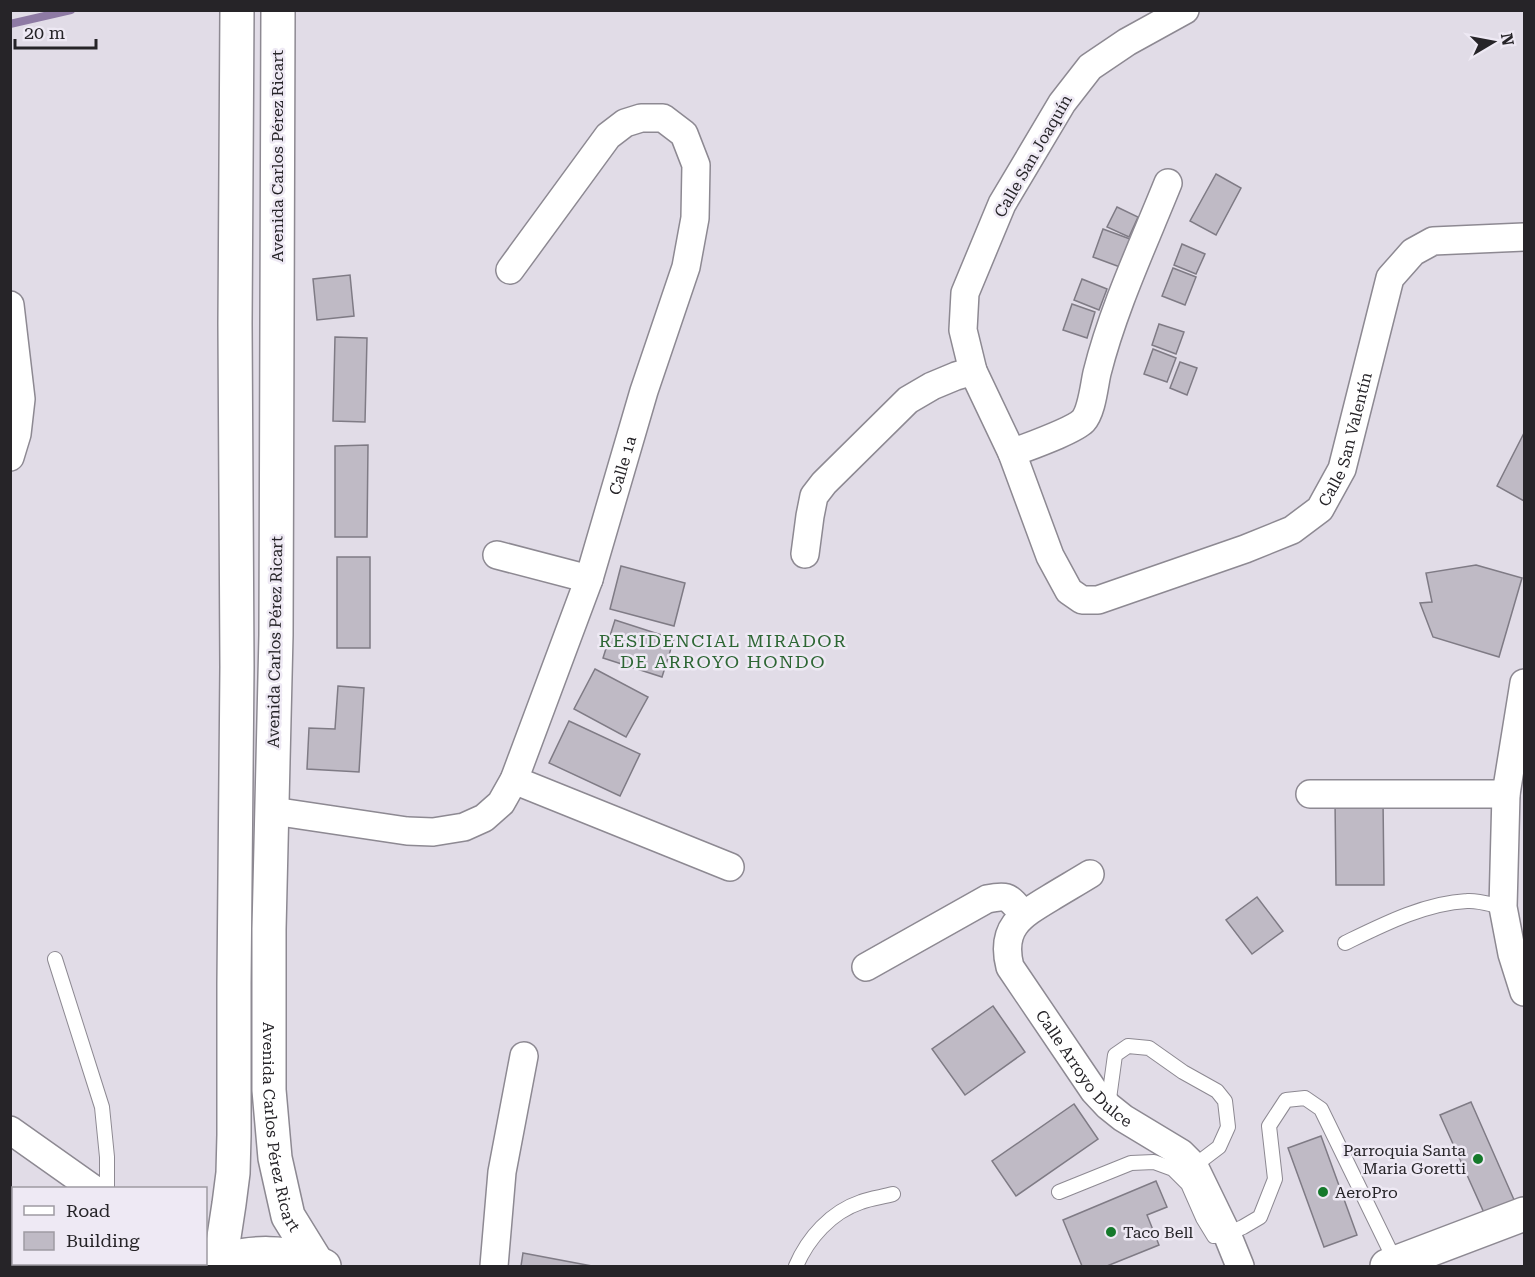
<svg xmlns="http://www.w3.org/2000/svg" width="1535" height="1277" font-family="'Roboto Serif',serif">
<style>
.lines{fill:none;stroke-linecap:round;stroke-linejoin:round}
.stream{stroke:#8e7aa4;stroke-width:8}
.building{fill:#bfbac5;stroke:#7f7b85;stroke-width:1.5}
.service-casing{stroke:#8d8992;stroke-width:16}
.minor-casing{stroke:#8d8992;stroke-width:30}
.secondary-casing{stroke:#8d8992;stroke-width:36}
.service{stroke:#fff;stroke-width:14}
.minor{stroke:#fff;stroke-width:27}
.secondary{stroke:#fff;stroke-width:33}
.poi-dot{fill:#15792b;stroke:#eee9f4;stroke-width:2}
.labels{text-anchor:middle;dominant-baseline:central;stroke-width:5;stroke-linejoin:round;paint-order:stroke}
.street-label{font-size:16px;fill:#262428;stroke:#eee9f4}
.poi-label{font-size:16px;fill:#262428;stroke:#eee9f4;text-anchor:start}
.neighbourhood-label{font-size:18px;letter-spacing:1.5px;fill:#2d6634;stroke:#eee9f4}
</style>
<rect width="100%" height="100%" fill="#e1dce7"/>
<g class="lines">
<polyline class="stream" points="10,24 71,10"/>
</g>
<g class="building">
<polygon points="1216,174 1241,188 1216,235 1190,221"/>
<polygon points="1117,207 1138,217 1129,237 1107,227"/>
<polygon points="1103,229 1130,239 1120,267 1093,257"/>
<polygon points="1182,244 1205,254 1196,274 1174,265"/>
<polygon points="1173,268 1196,277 1185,305 1162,296"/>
<polygon points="350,275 354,316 317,320 313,279"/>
<polygon points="1082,279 1107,289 1099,310 1074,300"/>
<polygon points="1072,304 1095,312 1087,338 1063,330"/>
<polygon points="1159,324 1184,332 1176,354 1152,345"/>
<polygon points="335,337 367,338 365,422 333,421"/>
<polygon points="1153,349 1176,358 1167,382 1144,374"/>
<polygon points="1180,362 1197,368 1187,395 1170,388"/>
<polygon points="1524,433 1524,501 1497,486"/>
<polygon points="368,445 367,537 335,537 335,446"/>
<rect x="337" y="557" width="33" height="91"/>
<polygon points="1476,565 1522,578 1499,657 1433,637 1420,603 1432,602 1426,573"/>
<polygon points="621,566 685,583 674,626 610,609"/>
<polygon points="615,620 674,639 662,677 603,658"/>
<polygon points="595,669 648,697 626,737 574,709"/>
<polygon points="338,686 364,688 359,772 307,769 309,728 335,729"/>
<polygon points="569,721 640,754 620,796 549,763"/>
<polygon points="1383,800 1384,885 1336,885 1335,801"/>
<polygon points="1257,897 1283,931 1252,954 1226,920"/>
<polygon points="993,1006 1025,1052 965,1095 932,1049"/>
<polygon points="1471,1102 1515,1202 1485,1215 1440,1115"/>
<polygon points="1074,1104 1098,1139 1016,1196 992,1161"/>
<polygon points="1321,1136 1357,1235 1324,1247 1288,1148"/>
<polygon points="1156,1181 1167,1207 1147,1215 1159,1245 1107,1266 1082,1266 1063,1220"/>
<polygon points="10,1215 14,1217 14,1247 11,1251 14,1253 14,1264 25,1264 23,1266 10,1266"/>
<polygon points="523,1253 592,1266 521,1266"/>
<polygon points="57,1264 95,1264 99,1266 56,1266"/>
</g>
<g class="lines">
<g class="service-casing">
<g id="service">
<path d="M1345,943C1382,925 1425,903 1467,901C1479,900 1492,905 1503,907"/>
<polyline points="55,959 102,1107 107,1157 107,1188"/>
<polyline points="1108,1106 1115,1055 1128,1046 1149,1048 1183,1072 1217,1091 1225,1101 1228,1127 1219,1147 1194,1166"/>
<polyline points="1059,1192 1131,1163 1154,1162 1173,1169 1188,1184 1203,1218 1214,1236 1227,1234 1243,1227 1260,1217 1275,1179 1269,1126 1286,1100 1305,1098 1321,1109 1396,1263"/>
<path d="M796,1266C808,1238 831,1212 861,1202C871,1198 883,1197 893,1194"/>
</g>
</g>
<g class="minor-casing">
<g id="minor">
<path id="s1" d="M1185,10L1127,42L1090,67L1062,103L1002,204L965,293L963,330L973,371L1012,453L1050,556L1069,591L1082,600H1098L1245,549L1292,530L1320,509L1342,469L1390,278L1413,252L1433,241L1524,237"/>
<polyline points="10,305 21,399 17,434 10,457"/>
<path d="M1012,453C1027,447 1073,431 1083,421C1092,411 1094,386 1097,373C1113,309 1143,245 1168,183"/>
<polyline points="805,554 810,516 814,496 824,483 908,400 932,386 956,376 973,371"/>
<polyline points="497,555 589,579"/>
<polyline points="1524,683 1506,794 1503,907 1512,954 1524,992"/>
<polyline points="514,780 730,867"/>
<polyline points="1310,794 1506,794"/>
<path id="s2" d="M273,811L407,831L433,832L464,827L484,818L501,803L514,780L589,579L644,391L686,267L695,218L696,165L684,134L663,118H641L625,123L608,136L510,270"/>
<path id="s3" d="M1090,874C1077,882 1063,890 1050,898C1020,916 1000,928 1010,967L1094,1091L1108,1106L1123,1118L1181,1153L1194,1166L1227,1234L1240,1266"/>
<path d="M866,967L987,899C1010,894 1008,898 1024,914"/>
<polyline points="10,1130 92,1188"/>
<polyline points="494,1266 502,1172 524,1056"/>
</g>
</g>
<g class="secondary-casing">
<g id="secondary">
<path id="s4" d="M278,10L276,635L269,929V1090L275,1158L288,1216L317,1263"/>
<polyline points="220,1263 229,1204 233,1173 234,1135 234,984 237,667 235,324 237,10"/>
<path d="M215,1266C242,1248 296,1251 324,1266"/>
<polyline points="1387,1266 1524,1214"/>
</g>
</g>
<use href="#service" class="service"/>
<use href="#minor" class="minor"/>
<use href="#secondary" class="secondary"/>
</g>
<g class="poi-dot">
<circle cx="1478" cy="1159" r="6"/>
<circle cx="1323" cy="1192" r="6"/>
<circle cx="1111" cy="1232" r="6"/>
</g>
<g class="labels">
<g class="street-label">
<text transform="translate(277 156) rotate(-90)">Avenida Carlos Pérez Ricart</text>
<text transform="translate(1033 156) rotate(-60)">Calle San Joaquín</text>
<text stroke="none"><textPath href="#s1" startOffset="1038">Calle San Valentín</textPath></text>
<text stroke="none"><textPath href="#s2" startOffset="597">Calle 1a</textPath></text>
<text transform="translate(275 642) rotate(-89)">Avenida Carlos Pérez Ricart</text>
<text stroke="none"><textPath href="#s3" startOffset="261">Calle Arroyo Dulce</textPath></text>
<text stroke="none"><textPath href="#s4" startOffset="1118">Avenida Carlos Pérez Ricart</textPath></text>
</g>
<g class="poi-label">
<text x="1466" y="1150" text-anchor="end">Parroquia Santa<tspan x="1466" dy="18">Maria Goretti</tspan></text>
<text x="1335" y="1192">AeroPro</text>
<text x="1123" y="1232">Taco Bell</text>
</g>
<g class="neighbourhood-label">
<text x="723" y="640">RESIDENCIAL MIRADOR<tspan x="723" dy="21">DE ARROYO HONDO</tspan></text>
</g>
</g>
<rect width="1535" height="1277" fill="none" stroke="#262428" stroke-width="24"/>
<rect x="12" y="1187" width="195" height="78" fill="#eee9f4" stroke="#9e9aa2" stroke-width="1.5"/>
<rect x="24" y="1206" width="30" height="9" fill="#ffffff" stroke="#9e9aa2" stroke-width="1.5"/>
<text x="66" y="1217" font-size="18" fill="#262428">Road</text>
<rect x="24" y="1232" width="30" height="18" fill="#bfbac5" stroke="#9e9aa2" stroke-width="1.5"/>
<text x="66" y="1247" font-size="18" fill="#262428">Building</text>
<g transform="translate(1493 42) rotate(80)" stroke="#eee9f4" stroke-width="4.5" paint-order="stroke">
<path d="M0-4.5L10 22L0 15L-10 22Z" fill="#262428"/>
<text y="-9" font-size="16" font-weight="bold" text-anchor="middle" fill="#262428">N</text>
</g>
<path d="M15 39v9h81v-9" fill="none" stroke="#262428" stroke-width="3"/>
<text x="24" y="39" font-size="18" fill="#262428" stroke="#eee9f4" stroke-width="4.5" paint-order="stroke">20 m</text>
</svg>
